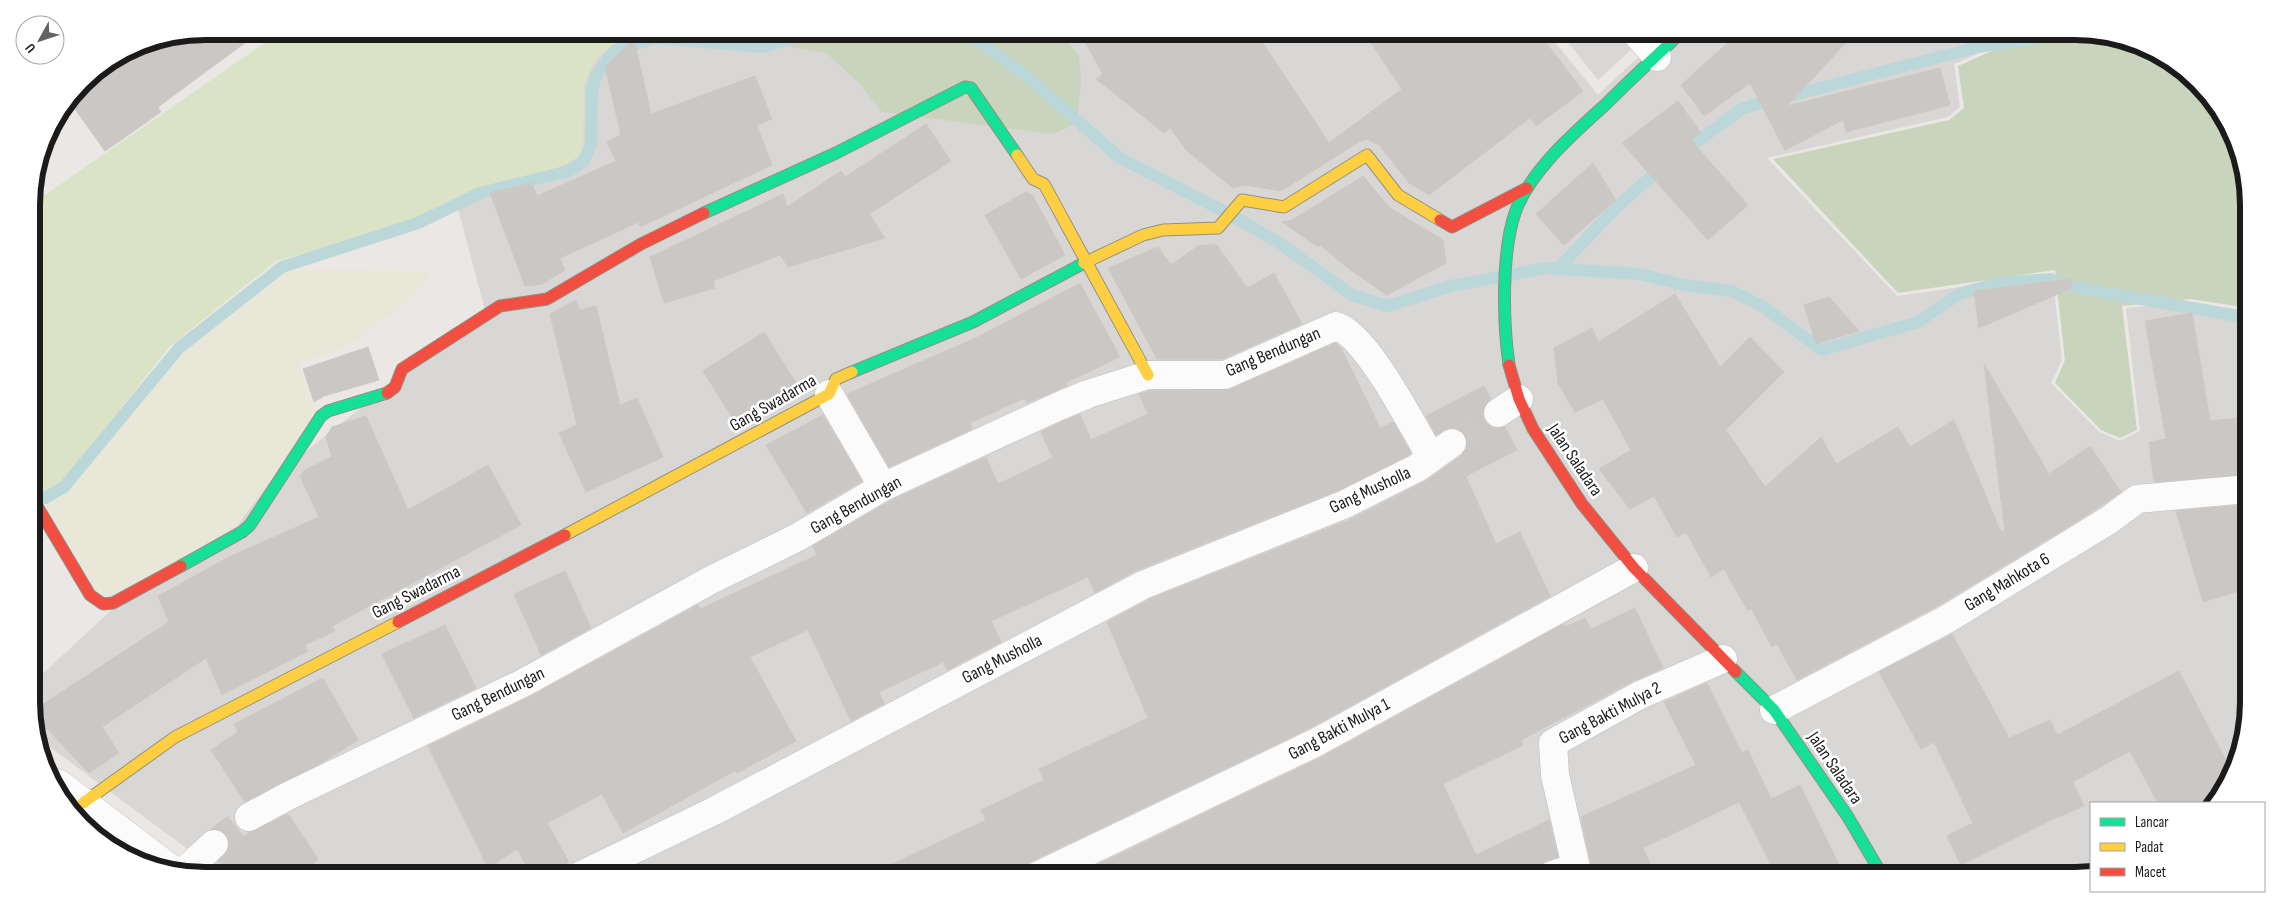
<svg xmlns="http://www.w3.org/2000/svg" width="2280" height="907" font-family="'Sofia Sans Condensed',sans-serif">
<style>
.residential{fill:#d9d7d5}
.farmland{fill:#e9e7d8}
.grass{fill:#dae3c6}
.forest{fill:#c8d5bc}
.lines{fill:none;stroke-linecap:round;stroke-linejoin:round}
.stream{stroke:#bbd7d9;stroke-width:12}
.building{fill:#cac7c5;stroke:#ccc8c6}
.street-tunnel{stroke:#cbc8c6;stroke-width:28;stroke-dasharray:28 14;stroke-linecap:butt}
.street-casing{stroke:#bfbebc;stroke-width:29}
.fast-casing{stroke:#91907f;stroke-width:13}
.slow-casing{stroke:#91907f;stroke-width:13}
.jam-casing{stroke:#91907f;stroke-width:13}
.street{stroke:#fcfbfb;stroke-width:28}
.fast{stroke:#16e098;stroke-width:11}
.slow{stroke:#ffcf43;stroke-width:11}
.jam{stroke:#f24e42;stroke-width:11}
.labels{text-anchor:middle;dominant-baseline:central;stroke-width:5;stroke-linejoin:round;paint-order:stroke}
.street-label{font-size:18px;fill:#1b1b1b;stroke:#fff}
.rim{fill:none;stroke:#1b1b1b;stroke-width:6}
</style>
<rect width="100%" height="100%" fill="#eae7e4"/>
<g class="residential">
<polygon points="701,31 1546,31 1598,95 1666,31 2048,31 2012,39 1954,64 1960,107 1948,117 1767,158 1897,296 2052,274 2062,360 2051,383 2099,432 2120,441 2140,431 2126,308 2191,302 2248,311 2249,702 2239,758 2215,803 2091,803 2091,874 2086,875 224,876 35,736 34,682 151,573 485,310 452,186 612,41"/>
<polygon points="1559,31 1651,31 1598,80"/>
</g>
<polygon class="farmland" points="312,269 431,272 412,298 349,345 299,364 317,418 237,526 116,598 95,590 47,505 64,494 175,356 285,273"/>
<g class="grass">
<polygon points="282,31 663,31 611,46 594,62 584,84 583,148 578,157 560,167 480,192 419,218 379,232 276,261 169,347 62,483 51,490 33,495 32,204"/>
<polygon points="668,31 746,31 750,40"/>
</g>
<g class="forest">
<polygon points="746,31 1011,31 1018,33 1057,31 1079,55 1081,80 1077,123 1053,134 882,112 860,84 826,53 750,40"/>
<polygon points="2063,31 2131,41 2172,61 2213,99 2247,182 2248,308 2191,299 2122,306 2137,430 2120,438 2101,430 2055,383 2065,360 2055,270 1898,293 1773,159 1949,120 1964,108 1958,66 2012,42"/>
</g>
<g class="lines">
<g class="stream">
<polyline points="966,31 1033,82 1120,158 1233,216 1281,244 1352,295 1387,306 1451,286 1546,268 1640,274 1684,285 1732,291 1762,306 1822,350 1918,322 1959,294 1998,283 2051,279 2063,285 2248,318"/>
<polyline points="1682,153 1743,108 1978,47 2078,32"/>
<path d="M1558,269C1592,233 1624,196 1664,167"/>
<polyline points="45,498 64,487 179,348 282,267 418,223 480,193 569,171 584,161 591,144 592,89 596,76 609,57 616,50 656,38 762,47 799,36 804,31"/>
</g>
</g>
<g class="building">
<polygon points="205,31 261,31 158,107 161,112 105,151 70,102 90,75 121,56 122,58 141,44"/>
<polygon points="1079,31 1255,31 1329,143 1402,89 1363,31 1537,31 1583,91 1536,126 1530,118 1429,195 1409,183 1379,145 1366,139 1359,142 1281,191 1245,185 1233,188 1187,151 1170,128 1164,133 1096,79 1103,74"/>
<polygon points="1741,31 1857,31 1787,106 1940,68 1950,105 1846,132 1843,120 1785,150 1750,83 1704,116 1681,85"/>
<polygon points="634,39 651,114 755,76 772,119 757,125 772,165 640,227 639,222 560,258 565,270 542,284 525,286 490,193 532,183 537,196 616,161 607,142 621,135 605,67"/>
<polygon points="1678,101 1701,133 1691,140 1748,205 1708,240 1622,143"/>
<polygon points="926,124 951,161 869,214 885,238 788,267 780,255 713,281 715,288 664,303 650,257 783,194 787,207 841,171 845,177"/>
<polygon points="1593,163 1616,200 1564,245 1536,214"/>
<polygon points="1363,176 1390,208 1443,240 1446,263 1387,295 1349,269 1320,245 1318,247 1282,222 1292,220"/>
<polygon points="1026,192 1033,196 1065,255 1021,279 985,215"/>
<polygon points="1216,244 1247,288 1274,273 1302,324 1222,359 1157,359 1108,268 1158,247 1171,265 1198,246"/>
<polygon points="2070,279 2072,288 1979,328 1974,291"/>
<polygon points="1080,283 1120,357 1065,383 1067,386 1027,403 1025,398 970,423 972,429 889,467 847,394 980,336"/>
<polygon points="1675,294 1720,367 1750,337 1784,372 1726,430 1765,487 1821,437 1836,464 1898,427 1910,447 1954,420 2001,532 2005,531 1984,364 2049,474 2090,446 2121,492 2079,520 1939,605 1797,680 1777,644 1772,647 1751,608 1748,611 1724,569 1711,577 1686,532 1677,537 1654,496 1630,509 1599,469 1631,450 1603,399 1575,412 1558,383 1554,348 1592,328 1598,342"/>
<polygon points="1829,297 1859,331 1816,344 1804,305"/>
<polygon points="576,300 580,310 596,306 620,405 637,398 663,457 586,492 559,433 577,425 550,314"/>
<polygon points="2192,313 2210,421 2248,417 2248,474 2154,482 2149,442 2166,439 2145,321"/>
<polygon points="764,332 801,391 737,425 703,371"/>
<polygon points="1335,343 1341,348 1380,428 1393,422 1411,453 1409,455 1337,491 1137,570 1095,593 1088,577 991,621 1001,642 947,670 943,662 879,692 884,704 851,721 808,630 750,657 796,741 737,773 736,770 623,833 602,794 547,823 569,862 545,876 532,876 517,849 488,868 428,746 530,697 698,605 700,609 817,555 813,546 890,501 986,457 998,484 1053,458 1041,432 1063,421 1080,414 1091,440 1148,414 1139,394 1150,391 1231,389"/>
<polygon points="368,347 379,380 324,396 314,402 303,369"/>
<polygon points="1484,386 1491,399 1484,407 1482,414 1485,421 1492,427 1505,427 1517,450 1466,476 1496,544 1520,532 1550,596 1308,729 1030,862 1024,868 1022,876 867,876 986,820 981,810 1044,780 1039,769 1148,718 1107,622 1150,599 1349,520 1426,481 1461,456 1466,450 1468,442 1465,434 1458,429 1450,428 1436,435 1426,416"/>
<polygon points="823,415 862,481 807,513 766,445"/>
<polygon points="366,416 408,510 488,465 521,525 332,626 335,631 305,645 308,651 222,695 206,658 102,727 119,753 89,773 34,715 34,710 169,622 158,596 229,557 319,517 300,476 305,470 332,457 326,437 332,427"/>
<polygon points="2241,505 2248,529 2248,588 2203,602 2176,511"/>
<polygon points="565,571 591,628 541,655 514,594"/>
<polygon points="1635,608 1663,668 1633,681 1521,740 1523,745 1443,784 1476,855 1549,820 1558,857 1541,864 1537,876 1074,876 1322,757 1564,624 1565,627 1585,618 1591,629"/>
<polygon points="445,625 476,688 414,718 382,654"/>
<polygon points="1952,634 2009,738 2050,720 2057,735 2179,671 2232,772 2215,803 2158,803 2130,751 2073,782 2084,806 2051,820 1961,865 1947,836 1973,823 1934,742 1921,749 1879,672"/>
<polygon points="323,678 358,740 323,762 245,802 211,750 238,732 234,724"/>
<polygon points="1707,683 1742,753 1748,750 1771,799 1800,785 1844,875 1776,875 1739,802 1643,848 1655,875 1589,875 1591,864 1581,817 1696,765 1664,702"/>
<polygon points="288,814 318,859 301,876 237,876 218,861 229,847 249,833"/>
</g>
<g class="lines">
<g class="street-tunnel">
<polyline points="1452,443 1498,413"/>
<polyline points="214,844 249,817"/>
</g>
<g class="street-casing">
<g id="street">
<polyline points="1634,31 1657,57"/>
<polyline points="829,394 883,487"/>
<polyline points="1498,413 1519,399"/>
<polyline points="1774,710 1947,619 2109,520 2137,499 2248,489"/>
<polyline points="58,783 174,871"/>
<path d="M249,817L288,796L523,683L711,580L798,537L883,487L1057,407L1088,394L1148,375H1225L1336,326C1367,335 1413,427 1431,457"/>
<polyline points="183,872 214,844"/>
<polyline points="1552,875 1576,867 1555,775 1553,743 1640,695 1723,659"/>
<polyline points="579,876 714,811 1143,585 1343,505 1417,468 1452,443"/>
<polyline points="1037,876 1315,743 1634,568"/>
</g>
</g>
<g class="fast-casing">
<g id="fast">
<polyline points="704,213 836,153 965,87 971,88 1017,155"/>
<path d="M1509,365C1503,322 1501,251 1516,210C1532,169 1574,133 1606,104C1631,79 1657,55 1683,31"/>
<polyline points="852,372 973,322 1084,263"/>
<polyline points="181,566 242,532 250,525 321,416 328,411 387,393"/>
<polyline points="1736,672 1774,710 1848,817 1882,875"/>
</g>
</g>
<g class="slow-casing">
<g id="slow">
<polyline points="1017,155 1033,179 1044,184 1148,375"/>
<polyline points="1084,263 1143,235 1163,230 1218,228 1242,200 1284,207 1367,155 1398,195 1440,220"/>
<polyline points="565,535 829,394 836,379 852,372"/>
<polyline points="83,803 175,737 398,622"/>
</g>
</g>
<g class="jam-casing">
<g id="jam">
<polyline points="1440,220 1452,227 1527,188"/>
<polyline points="1509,365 1519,399 1533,429 1582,504 1634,568 1736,672"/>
<polyline points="387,393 395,387 402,369 500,306 547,299 641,244 704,213"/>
<polyline points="33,505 37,506 90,595 103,604 113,603 181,566"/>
<polyline points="398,622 565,535"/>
</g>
</g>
<use href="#street" class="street"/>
<use href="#fast" class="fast"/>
<use href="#slow" class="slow"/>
<use href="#jam" class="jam"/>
</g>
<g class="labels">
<g class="street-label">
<text transform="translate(1273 352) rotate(-23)">Gang Bendungan</text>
<text transform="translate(773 403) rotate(-30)">Gang Swadarma</text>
<text transform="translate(1575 460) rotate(56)">Jalan Saladara</text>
<text transform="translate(1370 490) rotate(-25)">Gang Musholla</text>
<text transform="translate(856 505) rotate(-29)">Gang Bendungan</text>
<text transform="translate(2007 582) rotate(-31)">Gang Mahkota 6</text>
<text transform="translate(416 592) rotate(-27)">Gang Swadarma</text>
<text transform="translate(1002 659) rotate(-27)">Gang Musholla</text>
<text transform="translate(498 694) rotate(-26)">Gang Bendungan</text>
<text transform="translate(1610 713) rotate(-28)">Gang Bakti Mulya 2</text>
<text transform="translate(1339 729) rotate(-28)">Gang Bakti Mulya 1</text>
<text transform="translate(1835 768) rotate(56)">Jalan Saladara</text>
</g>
</g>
<path d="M0 0H2280V907H0ZM205 40H2075A165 165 0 0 1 2240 205V702A165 165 0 0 1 2075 867H205A165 165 0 0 1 40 702V205A165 165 0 0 1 205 40Z" fill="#fff" fill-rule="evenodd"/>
<path class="rim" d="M205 40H2075A165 165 0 0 1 2240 205V702A165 165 0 0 1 2075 867H205A165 165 0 0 1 40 702V205A165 165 0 0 1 205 40Z"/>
<rect x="2090" y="802" width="175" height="90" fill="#ffffff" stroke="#a4a4a4"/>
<rect x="2100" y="818" width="25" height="8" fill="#16e098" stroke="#a4a4a4"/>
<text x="2135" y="827" font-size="15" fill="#1b1b1b">Lancar</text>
<rect x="2100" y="843" width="25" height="8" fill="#ffcf43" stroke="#a4a4a4"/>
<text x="2135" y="852" font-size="15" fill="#1b1b1b">Padat</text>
<rect x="2100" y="868" width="25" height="8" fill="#f24e42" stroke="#a4a4a4"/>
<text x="2135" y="877" font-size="15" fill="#1b1b1b">Macet</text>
<g transform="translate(40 40) rotate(230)"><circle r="24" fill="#ffffff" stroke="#a4a4a4"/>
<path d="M0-4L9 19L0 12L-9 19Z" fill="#636261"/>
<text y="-8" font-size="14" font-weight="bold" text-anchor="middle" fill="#1b1b1b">U</text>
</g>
</svg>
